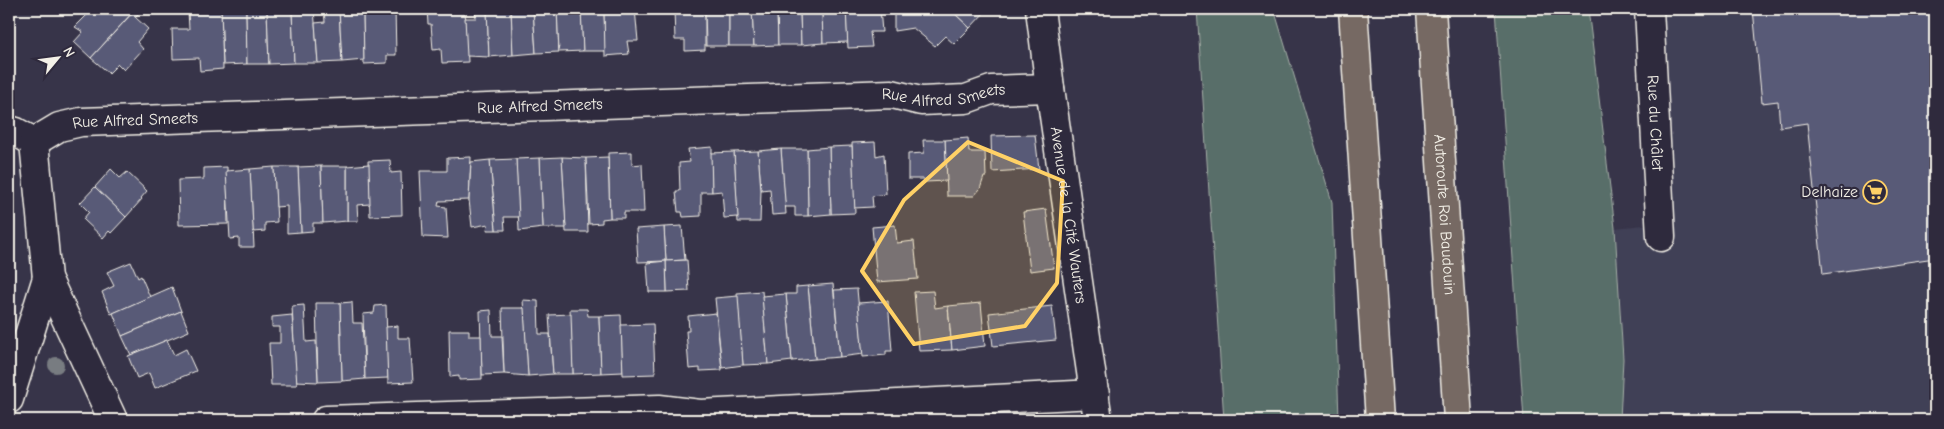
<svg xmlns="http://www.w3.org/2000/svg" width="1944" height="429" font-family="'Comic Neue',sans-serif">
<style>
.built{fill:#413f57}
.green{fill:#586e69;stroke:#a6b0a8}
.building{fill:#595a77;stroke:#f4f1e8}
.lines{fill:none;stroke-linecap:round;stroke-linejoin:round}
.minor-casing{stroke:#f4f1e8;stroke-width:31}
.motorway-casing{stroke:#f4f1e8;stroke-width:31}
.minor{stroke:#2f2a3d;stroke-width:28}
.motorway{stroke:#766964;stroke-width:28}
.tree{fill:#787c81}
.marked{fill:#ffd166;fill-opacity:0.2;stroke:#ffd166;stroke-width:4;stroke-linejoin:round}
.labels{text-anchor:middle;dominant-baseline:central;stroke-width:4.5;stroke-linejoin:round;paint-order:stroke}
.street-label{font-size:16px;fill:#f4f1e8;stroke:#2f2a3d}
.poi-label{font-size:16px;fill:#f4f1e8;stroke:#2f2a3d;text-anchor:end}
</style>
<rect width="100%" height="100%" fill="#373449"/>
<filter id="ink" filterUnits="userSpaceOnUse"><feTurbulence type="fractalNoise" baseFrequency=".02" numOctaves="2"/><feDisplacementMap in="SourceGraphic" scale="10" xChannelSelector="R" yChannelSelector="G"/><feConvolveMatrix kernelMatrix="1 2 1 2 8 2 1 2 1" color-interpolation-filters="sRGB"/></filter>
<g filter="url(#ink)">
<polygon class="built" points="1664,9 1935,9 1935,420 1620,420 1623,359 1615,228 1674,222"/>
<g class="green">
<polygon points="1197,9 1274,9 1332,202 1339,420 1224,420"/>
<polygon points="1496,9 1588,9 1615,228 1623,359 1620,420 1524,420"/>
</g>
<g class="building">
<polygon points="93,9 126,9 131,14 91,58 74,42 83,32 75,27"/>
<polygon points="136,9 143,9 135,17 148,29 137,42 143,49 124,70 118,64 109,73 91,58"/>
<polygon points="221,9 246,9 247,64 223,65"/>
<polygon points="246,9 267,9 269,64 247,64"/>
<polygon points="267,9 292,9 294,63 269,64"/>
<polygon points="292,9 314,9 318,63 294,63"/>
<polygon points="324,9 339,9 342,62 318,63 315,23 325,22"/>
<polygon points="339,9 363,9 364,60 342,62"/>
<polygon points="363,9 395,9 396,55 387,55 387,63 364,64"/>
<polygon points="427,9 465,9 468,62 442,63 441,49 433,50 431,24 428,24"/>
<polygon points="475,9 487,9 489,57 467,56 465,18 476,18"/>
<polygon points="487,9 511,9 513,55 489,57"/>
<polygon points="511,9 533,9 536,53 513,55"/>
<polygon points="533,9 557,9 559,52 536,53"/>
<polygon points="557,9 581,9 583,51 559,52"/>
<polygon points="581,9 593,9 592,13 604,13 606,51 583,51"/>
<polygon points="604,9 635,9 638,41 627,41 629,54 605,56"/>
<polygon points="674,9 705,9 705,50 685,51 685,40 675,40"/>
<polygon points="705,9 729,9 729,46 706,46"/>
<polygon points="729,9 752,9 754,46 729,46"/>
<polygon points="752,9 777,9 778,45 754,46"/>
<polygon points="777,9 800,9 801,45 778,45"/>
<polygon points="800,9 822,9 823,43 801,45"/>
<polygon points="822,9 846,9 848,42 823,43"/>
<polygon points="846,9 880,9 882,32 870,32 872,47 848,48"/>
<polygon points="894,9 912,9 912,15 917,9 950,9 970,28 954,44 945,36 935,46 913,28 894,31"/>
<polygon points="950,9 982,9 985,12 970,28"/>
<polygon points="1753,9 1935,9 1935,258 1823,274 1807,123 1780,127 1778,101 1762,103"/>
<polygon points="221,10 223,69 200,71 199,58 173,59 172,29 189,29 188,11"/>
<polygon points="1035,135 1039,169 992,172 991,136"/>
<polygon points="968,138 969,152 985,152 986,177 984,177 980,189 974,196 947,196 945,140"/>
<polygon points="923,140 945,140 947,181 925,182 924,179 908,179 908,154 924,153"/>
<polygon points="875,142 876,156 884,154 886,194 872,196 873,207 854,208 852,143"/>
<polygon points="852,146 855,213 831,214 829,147"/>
<polygon points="712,147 712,192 701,192 701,216 683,217 682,212 678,212 676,191 680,191 679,163 690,162 688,149"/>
<polygon points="829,147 831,214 808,216 807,149"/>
<polygon points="781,149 807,149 808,216 795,216 795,207 785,207"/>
<polygon points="781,149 786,214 772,215 770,189 761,190 758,151"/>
<polygon points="758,151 761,190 760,222 738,222 734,152"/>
<polygon points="632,152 632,165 642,164 644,212 624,212 624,218 610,218 608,153"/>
<polygon points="734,152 738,217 724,218 722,191 712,192 711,153"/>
<polygon points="471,157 469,200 439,201 438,206 446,207 448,238 423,237 420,171 447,171 447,158"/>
<polygon points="562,157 586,158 588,232 566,232"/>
<polygon points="562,157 566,228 543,228 540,158"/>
<polygon points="608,157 610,218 602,219 602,223 589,224 586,158"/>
<polygon points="540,158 543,228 519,231 516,159"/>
<polygon points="516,159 519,217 504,217 505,230 496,230 490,160"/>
<polygon points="390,160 391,173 401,172 402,215 370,216 368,161"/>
<polygon points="490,160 496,230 487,230 488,224 472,227 469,200 471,162"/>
<polygon points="369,164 370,204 357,205 358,221 347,221 347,166"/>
<polygon points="321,166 323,223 313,223 313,231 301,232 298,167"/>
<polygon points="321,166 347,166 347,221 323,223"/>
<polygon points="227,167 228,224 179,225 178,180 204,179 204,168"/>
<polygon points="274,167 277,222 265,223 265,231 253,232 250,169"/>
<polygon points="274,167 298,167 301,232 287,233 287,206 276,207"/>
<polygon points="111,169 120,178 127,172 147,191 141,198 142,199 126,217 95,187"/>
<polygon points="250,169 254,247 239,247 239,238 230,239 226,171"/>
<polygon points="95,187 126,217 111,233 109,231 103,238 83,219 89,212 80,203"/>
<polygon points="1046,209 1054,268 1030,271 1023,212"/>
<polygon points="895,225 897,243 914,241 918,279 877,282 872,227"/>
<polygon points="682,226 685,260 666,261 664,227"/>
<polygon points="664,227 666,261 638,262 636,229"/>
<polygon points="687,260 689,291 667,292 666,261"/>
<polygon points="666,261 667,292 649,292 647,263"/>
<polygon points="131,262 138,278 141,276 150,297 111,314 102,292 114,286 107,272"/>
<polygon points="833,284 840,357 815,359 808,286"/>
<polygon points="808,286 815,359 792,361 786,294 796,294 796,287"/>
<polygon points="172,287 181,311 122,336 113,313"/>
<polygon points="857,289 863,354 840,357 834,290"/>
<polygon points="762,291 768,364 743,365 737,293"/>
<polygon points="933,291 935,308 948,306 952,350 919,351 914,292"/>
<polygon points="786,294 792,361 768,364 762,296"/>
<polygon points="738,296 743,365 722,368 715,298"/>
<polygon points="523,300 538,301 539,334 550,334 553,374 528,376"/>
<polygon points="888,301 892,351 886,351 886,355 863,357 858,303"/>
<polygon points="352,302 353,323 362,323 365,379 342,381 340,303"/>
<polygon points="316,303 340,303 342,381 318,382"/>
<polygon points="981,303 985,346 952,350 948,306"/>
<polygon points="304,305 306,342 316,341 318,382 296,381 292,306"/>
<polygon points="386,305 388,378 365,379 363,314 374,313 375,306"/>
<polygon points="1052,306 1056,340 993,346 989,313"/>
<polygon points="502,308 524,308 528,376 504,374"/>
<polygon points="570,309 587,309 588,316 599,316 601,373 573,374"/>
<polygon points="491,310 492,336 502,336 504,374 482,375 480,311"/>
<polygon points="181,311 189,331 131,355 122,336"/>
<polygon points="716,313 722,370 700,371 700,368 689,369 686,331 689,331 688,316"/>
<polygon points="571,314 573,374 553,374 549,315"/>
<polygon points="292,315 297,385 271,385 269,343 280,343 280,327 272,327 272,317"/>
<polygon points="621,315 623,372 601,373 599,316"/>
<polygon points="653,324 655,374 623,375 621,325"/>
<polygon points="398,326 398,338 410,338 413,382 388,383 386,327"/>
<polygon points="449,330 469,330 469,336 481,336 482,379 459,380 459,376 450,377"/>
<polygon points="167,340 174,355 186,349 196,371 155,388 149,373 137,378 128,356"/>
</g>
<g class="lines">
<g class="minor-casing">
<g id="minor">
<path id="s1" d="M1040,9L1050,88L1098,420"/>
<path id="s2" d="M1649,9L1661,237"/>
<polyline points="9,130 16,132 34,142"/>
<path id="s3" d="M34,142L59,127L81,122L892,94L921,101L966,99L991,90L1050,88"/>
<polyline points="34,142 47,278 113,420"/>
<polyline points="9,399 47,278"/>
<polyline points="326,420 659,409 700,414 1095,394"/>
</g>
</g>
<g class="motorway-casing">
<g id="motorway">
<polyline points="1353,9 1380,420"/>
<path id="s4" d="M1431,9L1458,420"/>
</g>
</g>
<use href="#minor" class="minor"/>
<use href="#motorway" class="motorway"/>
</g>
<circle class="tree" cx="56" cy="365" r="8"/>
</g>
<path class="marked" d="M968,142L1063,181L1057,283L1025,326L914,344L862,271L904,200Z"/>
<defs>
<g id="supermarket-ring" transform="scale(1.25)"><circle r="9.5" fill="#2f2a3d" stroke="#ffd166" stroke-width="1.5"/><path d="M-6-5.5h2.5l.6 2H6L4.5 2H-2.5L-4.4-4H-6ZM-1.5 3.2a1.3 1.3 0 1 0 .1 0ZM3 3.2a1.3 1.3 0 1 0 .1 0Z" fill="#ffd166"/></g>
</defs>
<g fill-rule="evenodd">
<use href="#supermarket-ring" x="1875" y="192"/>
</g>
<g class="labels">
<g class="street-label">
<text stroke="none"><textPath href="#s3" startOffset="916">Rue Alfred Smeets</textPath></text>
<text stroke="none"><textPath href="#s3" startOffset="511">Rue Alfred Smeets</textPath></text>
<text stroke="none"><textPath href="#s3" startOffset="106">Rue Alfred Smeets</textPath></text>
<text stroke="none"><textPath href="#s2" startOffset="114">Rue du Châlet</textPath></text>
<text stroke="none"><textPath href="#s4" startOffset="206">Autoroute Roi Baudouin</textPath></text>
<text stroke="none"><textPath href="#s1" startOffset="208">Avenue de la Cité Wauters</textPath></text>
</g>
<g class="poi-label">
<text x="1858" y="192">Delhaize</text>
</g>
</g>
<rect width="1944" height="429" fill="none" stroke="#2f2a3d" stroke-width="30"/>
<rect x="15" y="15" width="1914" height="399" fill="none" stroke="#f4f1e8" stroke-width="2" filter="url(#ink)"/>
<g transform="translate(58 58) rotate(61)" stroke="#2f2a3d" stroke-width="4" paint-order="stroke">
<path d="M0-4L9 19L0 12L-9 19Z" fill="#f4f1e8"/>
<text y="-8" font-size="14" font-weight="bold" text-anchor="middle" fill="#f4f1e8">N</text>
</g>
</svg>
